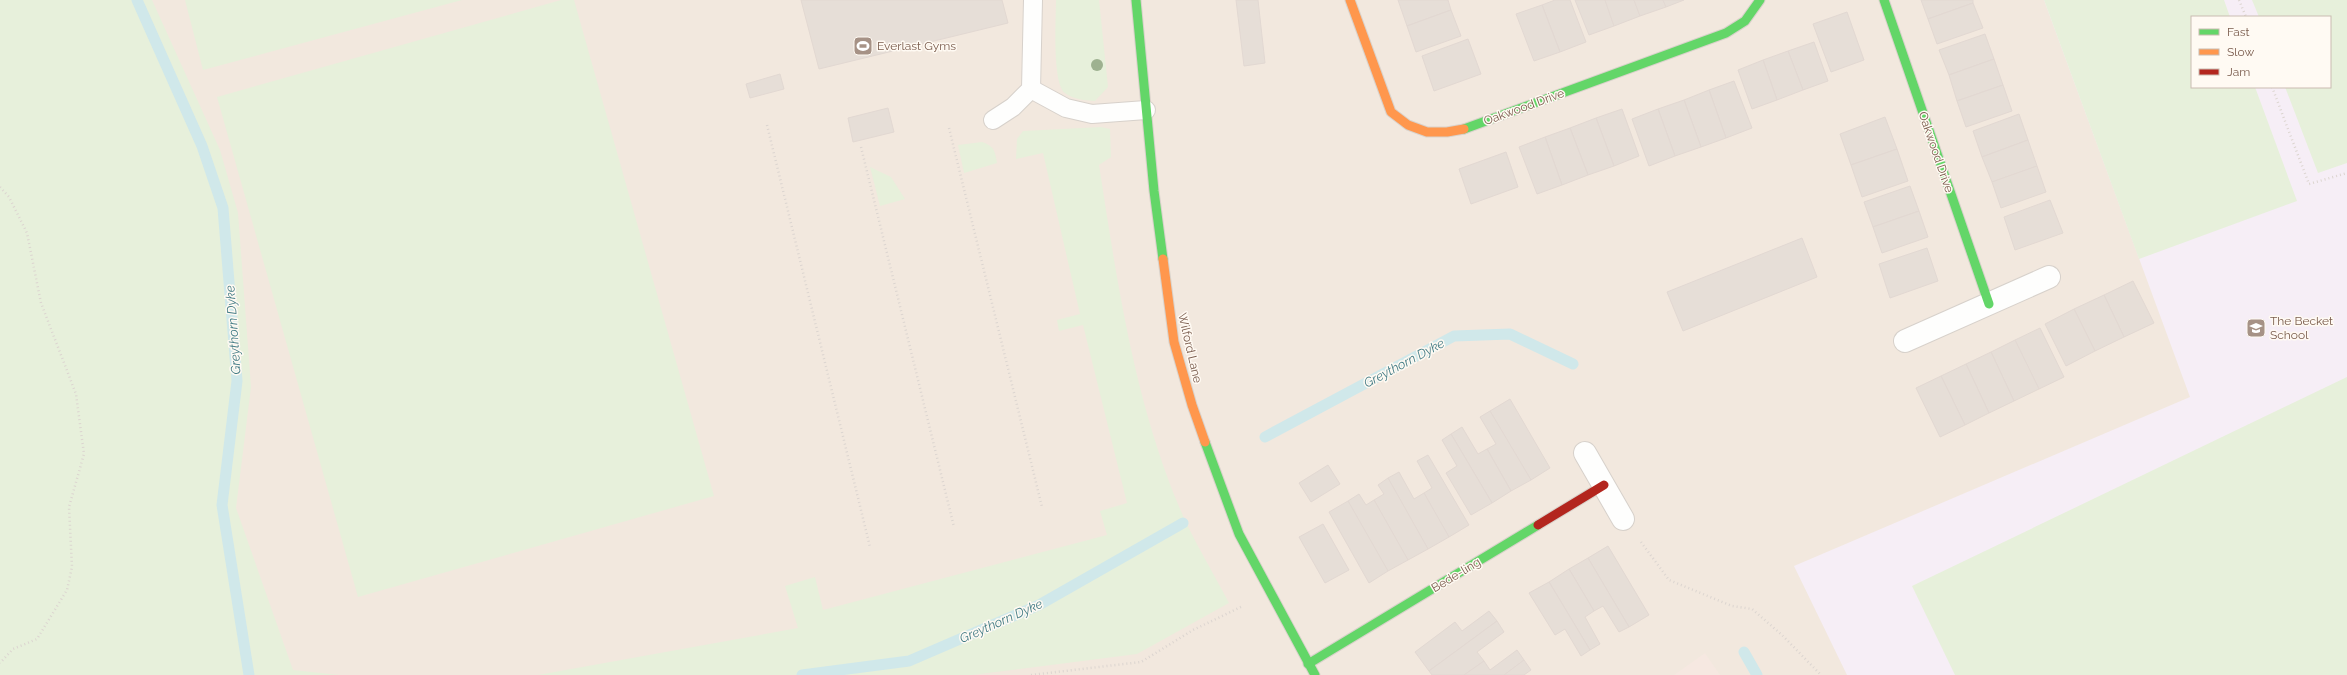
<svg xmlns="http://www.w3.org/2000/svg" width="2347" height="675" font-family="Raleway,sans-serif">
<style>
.residential{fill:#f2e8de;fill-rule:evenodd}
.commercial{fill:#f6e8e1}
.education{fill:#f6eef6;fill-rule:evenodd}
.green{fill:#e7f0db}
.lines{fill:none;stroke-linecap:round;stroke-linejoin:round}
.stream{stroke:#d0e8ea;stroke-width:11}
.building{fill:#e6ded7;stroke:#e2d8d2}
.lane-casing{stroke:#d7d1cb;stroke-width:20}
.street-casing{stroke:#d7d1cb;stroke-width:24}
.fast-casing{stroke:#d9d2cb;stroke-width:11}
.slow-casing{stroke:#d9d2cb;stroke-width:11}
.jam-casing{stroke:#d9d2cb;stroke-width:11}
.path{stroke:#dcd5d0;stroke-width:2.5;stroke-dasharray:1 3;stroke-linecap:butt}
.lane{stroke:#fefefd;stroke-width:18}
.street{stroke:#fefefd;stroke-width:22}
.fast{stroke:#63d668;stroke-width:9}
.slow{stroke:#ff974d;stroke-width:9}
.jam{stroke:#b3261e;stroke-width:9}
.tree{fill:#9eb190}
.labels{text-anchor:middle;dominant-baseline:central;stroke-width:3;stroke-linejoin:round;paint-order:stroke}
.poi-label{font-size:12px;fill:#7a5c4d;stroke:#fffaf3;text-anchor:start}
.street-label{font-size:12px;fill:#7a5c4d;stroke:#fffaf3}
.water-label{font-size:13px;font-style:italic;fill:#437c86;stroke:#fffaf3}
</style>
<rect width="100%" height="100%" fill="#f9f5f0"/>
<path class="residential" d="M0,0H2347V675H0ZM2192,17H2330V87H2192Z"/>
<polygon class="commercial" points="1705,653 1720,675 1674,675"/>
<path class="education" d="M2044,0H2347V675H1847L1794,566L2190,397ZM2192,17H2330V87H2192Z"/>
<g class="green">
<polygon points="0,0 152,0 220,150 238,213 251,387 236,508 293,670 339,675 0,675"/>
<polygon points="185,0 462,0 203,70"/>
<polygon points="561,0 574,0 714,496 358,597 217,97"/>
<path d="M1056,0H1099L1108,87L1095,101C1085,100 1074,100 1065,93C1052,83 1056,18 1056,0Z"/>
<polygon points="2044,0 2224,0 2230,17 2192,17 2192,87 2255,87 2297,201 2139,259"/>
<polygon points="2252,0 2347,0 2347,163 2318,173 2285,87 2330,87 2330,17 2259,17"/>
<path d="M1101,127L1110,129L1111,157L1099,165C1117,281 1134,400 1180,509C1194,542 1213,572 1229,603L1137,654L972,675H538L798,628L785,586L815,577L823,610L1107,535L1100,511L1127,503L1083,325L1059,331L1057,320L1080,314L1043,153L1016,159L1017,139L1023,131Z"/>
<path d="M982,142C994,146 995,151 997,163L964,173L958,145Z"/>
<polygon points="870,167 891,177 905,199 880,206"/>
<polygon points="2347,377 2347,675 1955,675 1912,586"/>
</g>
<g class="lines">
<g class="stream">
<polyline points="137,0 202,146 223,208 237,381 222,505 249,675"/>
<polyline points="1265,437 1454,336 1510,334 1573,364"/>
<polyline points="1744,652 1757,675"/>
<polyline points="802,675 909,661 1039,605 1183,523"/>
</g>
</g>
<g class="building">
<polygon points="801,0 1002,0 1008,23 819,69"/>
<polygon points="1236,0 1258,0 1265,63 1244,66"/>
<polygon points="1398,0 1448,0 1451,10 1407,26"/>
<polygon points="1555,0 1570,0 1586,42 1560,52 1542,5"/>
<polygon points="1575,0 1605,0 1614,26 1589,35"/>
<polygon points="1605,0 1634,0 1640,16 1614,26"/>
<polygon points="1634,0 1663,0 1666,7 1640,16"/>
<polygon points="1663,0 1684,0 1666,7"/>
<polygon points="1921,0 1973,0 1973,3 1928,19"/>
<polygon points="1973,3 1983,28 1937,44 1928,19"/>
<polygon points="1542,5 1560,52 1534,61 1516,14"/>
<polygon points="1451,10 1461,36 1416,52 1407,26"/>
<polygon points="1847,12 1864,60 1831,72 1813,24"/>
<polygon points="1985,34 1994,59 1949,75 1939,50"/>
<polygon points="1468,39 1481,74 1434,91 1422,56"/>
<polygon points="1814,42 1828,81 1803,90 1788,51"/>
<polygon points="1788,51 1803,90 1777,100 1763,60"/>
<polygon points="1994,59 2003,85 1957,101 1949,75"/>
<polygon points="1763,60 1777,100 1752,109 1738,70"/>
<polygon points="780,74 784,89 750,98 746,84"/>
<polygon points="1734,81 1752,128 1726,138 1709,90"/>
<polygon points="2003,85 2012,111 1966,127 1957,101"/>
<polygon points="1709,90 1726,138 1701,147 1684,100"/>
<polygon points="1684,100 1701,147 1675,156 1658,109"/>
<polygon points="888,108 894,132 853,142 848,118"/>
<polygon points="1622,109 1639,156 1614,166 1596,118"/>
<polygon points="1658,109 1675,156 1649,166 1632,119"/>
<polygon points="2019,114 2028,140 1982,157 1973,131"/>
<polygon points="1885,117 1897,149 1851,165 1840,134"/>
<polygon points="1596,118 1614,166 1588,175 1570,128"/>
<polygon points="1570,128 1588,175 1562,185 1545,137"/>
<polygon points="1545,137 1562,185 1537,194 1519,147"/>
<polygon points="2028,140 2037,166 1992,182 1982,157"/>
<polygon points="1897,149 1908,181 1862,197 1851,165"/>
<polygon points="1506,152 1518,187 1471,204 1459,169"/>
<polygon points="2037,166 2046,192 2001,208 1992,182"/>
<polygon points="1910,186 1919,211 1873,227 1864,202"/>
<polygon points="2050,200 2063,233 2015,250 2004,217"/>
<polygon points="1919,211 1928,237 1882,253 1873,227"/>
<polygon points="1802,238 1817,277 1683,331 1667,292"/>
<polygon points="1927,248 1938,281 1890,298 1879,264"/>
<polygon points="2133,281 2154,323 2124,337 2104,295"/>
<polygon points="2104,295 2124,337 2095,351 2074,309"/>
<polygon points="2074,309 2095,351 2066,366 2045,324"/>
<polygon points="2040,328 2064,377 2039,389 2015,340"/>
<polygon points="2015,340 2039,389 2014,401 1991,352"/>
<polygon points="1991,352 2014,401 1989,413 1966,364"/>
<polygon points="1966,364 1989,413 1965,425 1941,376"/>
<polygon points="1941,376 1965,425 1940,437 1916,388"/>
<polygon points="1510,399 1550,468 1531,480 1490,411"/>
<polygon points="1490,411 1531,480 1511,491 1487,449 1496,444 1480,417"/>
<polygon points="1462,427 1478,454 1487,449 1511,491 1492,503 1451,434"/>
<polygon points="1451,434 1492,503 1471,515 1446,473 1457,466 1442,440"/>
<polygon points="1428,455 1469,525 1449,537 1424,493 1432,488 1417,461"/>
<polygon points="1328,465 1340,484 1311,502 1299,483"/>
<polygon points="1399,472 1414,499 1424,493 1449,537 1428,549 1388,478"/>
<polygon points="1388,478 1428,549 1408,560 1374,500 1384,494 1378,485"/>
<polygon points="1359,494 1366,505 1374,500 1408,560 1388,571 1348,501"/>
<polygon points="1348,501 1388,571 1369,583 1329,512"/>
<polygon points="1323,524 1349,570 1325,583 1299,537"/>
<polygon points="1608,546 1649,615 1629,627 1588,558"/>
<polygon points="1588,558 1629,627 1619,632 1603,606 1594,611 1569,569"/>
<polygon points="1569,569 1594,611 1585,617 1600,644 1590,650 1549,582"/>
<polygon points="1549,582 1590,650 1581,656 1565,629 1555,635 1529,593"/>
<polygon points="1489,611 1497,621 1429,671 1415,652 1455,622 1462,631"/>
<polygon points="1497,621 1504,632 1477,652 1484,661 1464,675 1432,675 1429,671"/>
<polygon points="1517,650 1524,660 1504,675 1464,675 1484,661 1490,670"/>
<polygon points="1524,660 1531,670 1524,675 1504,675"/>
</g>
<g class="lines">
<g class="lane-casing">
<g id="lane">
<polyline points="1031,89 1066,108 1092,114 1146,110"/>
<polyline points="993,120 1013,107 1031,89 1033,0"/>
</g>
</g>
<g class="street-casing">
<g id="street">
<polyline points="1905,341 2049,277"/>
<polyline points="1585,453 1623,519"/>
</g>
</g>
<g class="fast-casing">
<g id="fast">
<polyline points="1136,0 1154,191 1163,259"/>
<polyline points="1884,0 1989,304"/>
<polyline points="1464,129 1726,33 1745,21 1760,0"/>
<polyline points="1205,442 1239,534 1315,675"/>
<polyline points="1308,664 1538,525"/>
</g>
</g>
<g class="slow-casing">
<g id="slow">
<polyline points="1350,0 1391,112 1408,125 1427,132 1447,132 1464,129"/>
<polyline points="1163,259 1174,342 1192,405 1205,442"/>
</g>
</g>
<g class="jam-casing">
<polyline id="jam" points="1538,525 1604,485"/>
</g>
<g class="path">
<polyline points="2239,0 2246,17"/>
<polyline points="2272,87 2309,184 2347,173"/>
<polyline points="767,125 870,547"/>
<polyline points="949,128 1042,507"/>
<polyline points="861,147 954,527"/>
<polyline points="0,187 9,197 27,233 41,303 76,394 84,454 69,507 72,567 67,590 37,639 13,649 0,663"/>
<polyline points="1641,542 1669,580 1732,606 1752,609 1782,635 1821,675"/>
<polyline points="1031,675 1141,662 1193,630 1243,606"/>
</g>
<use href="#lane" class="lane"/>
<use href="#street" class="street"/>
<use href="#fast" class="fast"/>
<use href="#slow" class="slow"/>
<use href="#jam" class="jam"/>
</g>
<circle class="tree" cx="1097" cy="65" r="6"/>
<defs>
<g id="stadium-square" transform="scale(1)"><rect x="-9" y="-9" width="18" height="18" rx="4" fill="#a69286" stroke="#fffaf3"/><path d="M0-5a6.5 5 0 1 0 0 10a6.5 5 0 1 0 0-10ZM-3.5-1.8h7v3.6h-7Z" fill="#fff"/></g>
<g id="school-square" transform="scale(1)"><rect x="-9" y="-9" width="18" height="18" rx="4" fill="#a69286" stroke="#fffaf3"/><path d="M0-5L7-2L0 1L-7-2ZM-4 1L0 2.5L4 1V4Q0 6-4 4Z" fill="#fff"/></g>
</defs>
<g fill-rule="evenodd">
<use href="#stadium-square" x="863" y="46"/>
<use href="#school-square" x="2256" y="328"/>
</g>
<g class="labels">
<g class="poi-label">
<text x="877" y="46">Everlast Gyms</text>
<text x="2270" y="321">The Becket<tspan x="2270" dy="14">School</tspan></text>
</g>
<g class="street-label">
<text transform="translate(1524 107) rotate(-20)">Oakwood Drive</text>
<text transform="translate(1936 152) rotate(71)">Oakwood Drive</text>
<text transform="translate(1190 348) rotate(77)">Wilford Lane</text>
<text transform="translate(1456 575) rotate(-31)">Bede-ling</text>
</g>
<g class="water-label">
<text transform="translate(233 330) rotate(-94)">Greythorn Dyke</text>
<text transform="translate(1404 363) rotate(-28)">Greythorn Dyke</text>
<text transform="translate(1001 621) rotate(-24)">Greythorn Dyke</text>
</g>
</g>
<rect x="2191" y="16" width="140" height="72" fill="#fffaf3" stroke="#cabbb1"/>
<rect x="2199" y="29" width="20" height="6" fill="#63d668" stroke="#cabbb1"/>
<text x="2227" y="36" font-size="12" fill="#7a5c4d">Fast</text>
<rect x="2199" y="49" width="20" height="6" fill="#ff974d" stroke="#cabbb1"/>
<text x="2227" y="56" font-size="12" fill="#7a5c4d">Slow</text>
<rect x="2199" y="69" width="20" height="6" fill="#b3261e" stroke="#cabbb1"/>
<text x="2227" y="76" font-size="12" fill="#7a5c4d">Jam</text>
</svg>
